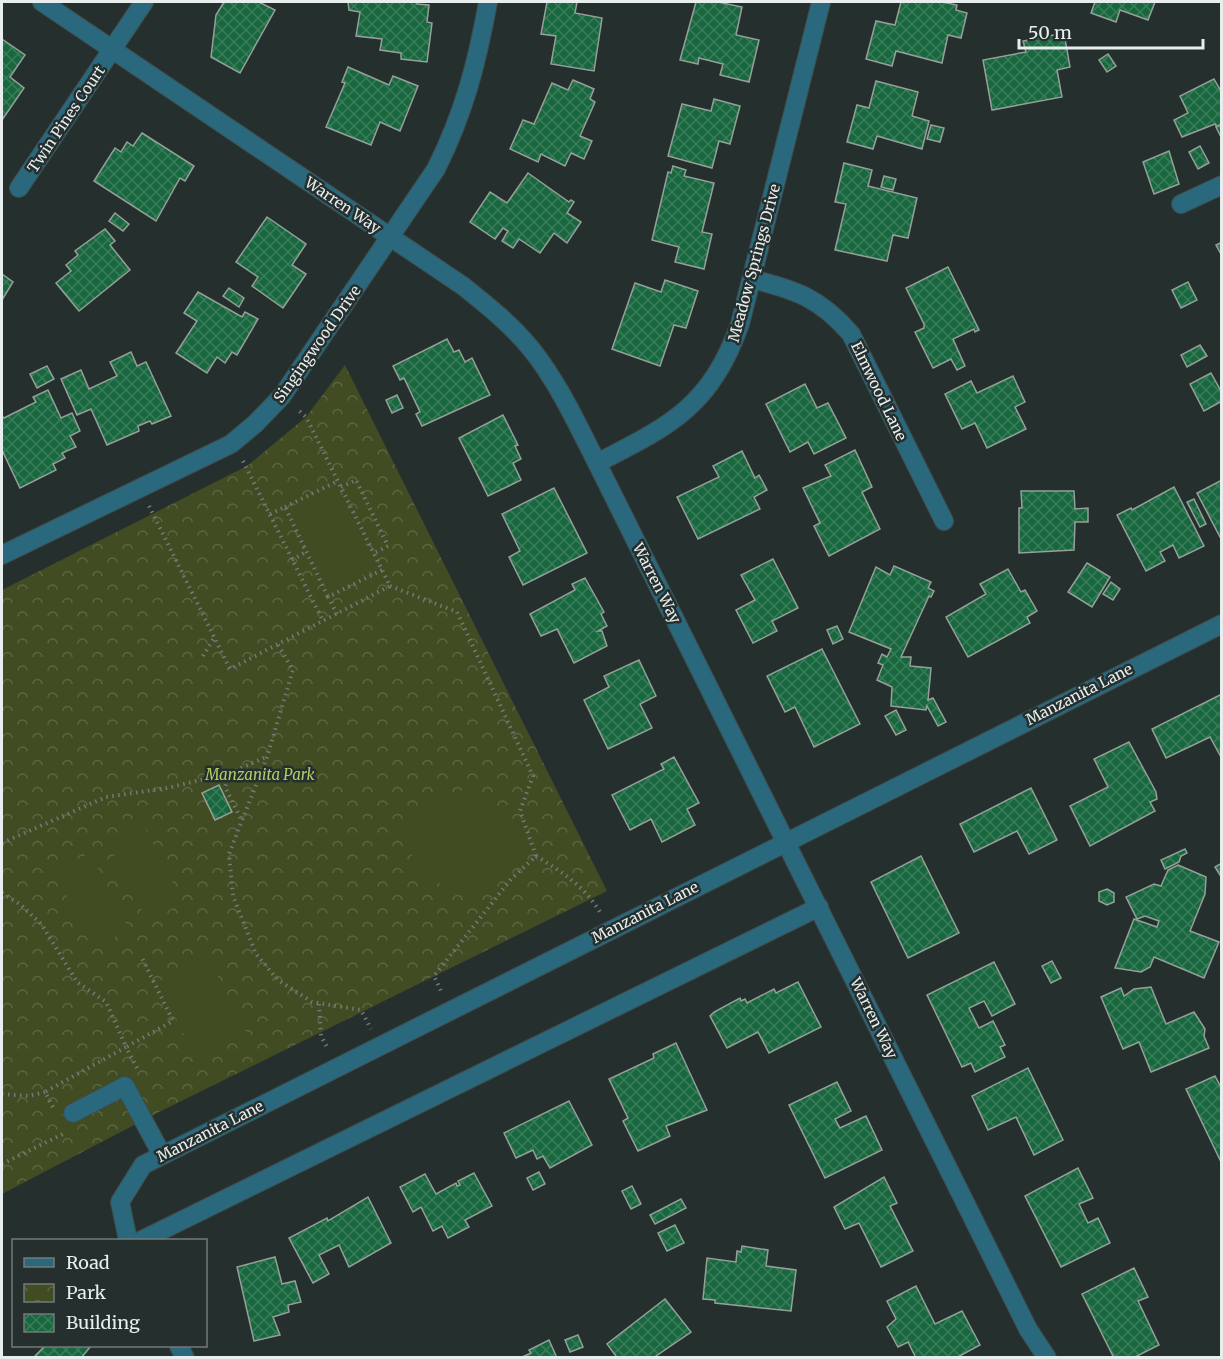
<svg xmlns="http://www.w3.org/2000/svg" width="1223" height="1359" font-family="Merriweather,serif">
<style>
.park{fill:url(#park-crowns)}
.pitch{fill:#414c22}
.building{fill:url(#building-cross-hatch);stroke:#96a099;stroke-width:1.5}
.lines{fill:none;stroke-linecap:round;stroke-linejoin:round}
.minor-casing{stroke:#404a49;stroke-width:20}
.path{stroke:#727a79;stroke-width:4;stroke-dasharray:1.5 4.5;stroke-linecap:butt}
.minor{stroke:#29687d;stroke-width:18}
.labels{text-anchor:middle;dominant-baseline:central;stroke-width:5;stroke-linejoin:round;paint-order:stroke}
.street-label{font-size:15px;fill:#e8eeed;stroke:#252f2e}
.park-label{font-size:15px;font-style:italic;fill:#b1cd69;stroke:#252f2e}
</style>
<defs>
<pattern id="park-crowns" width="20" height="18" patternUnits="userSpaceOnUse" patternTransform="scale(1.5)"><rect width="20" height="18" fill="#414c22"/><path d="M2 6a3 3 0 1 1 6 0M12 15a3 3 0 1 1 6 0" fill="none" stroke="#5c6642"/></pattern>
<pattern id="building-cross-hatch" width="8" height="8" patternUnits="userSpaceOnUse" patternTransform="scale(1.5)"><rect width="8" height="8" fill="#18673f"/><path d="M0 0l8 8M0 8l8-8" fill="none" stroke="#3a7d5b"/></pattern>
</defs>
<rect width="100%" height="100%" fill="#252f2e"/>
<polygon class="park" points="345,365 607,891 159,1112 2,1194 2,590 247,466 306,417"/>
<g class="pitch">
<polygon points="336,484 377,568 328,592 287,509"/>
<polygon points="474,788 523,827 526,850 515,868 481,888 453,890 416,871 406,828 422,799"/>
<polygon points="144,826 183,903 147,921 108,843"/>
<polygon points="90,853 129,930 92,948 54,870"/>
<polygon points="208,957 247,1034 196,1059 158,982"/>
</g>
<g class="building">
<polygon points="224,2 259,2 275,10 240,73 211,57 216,15"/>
<polygon points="348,2 417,2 417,4 429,5 427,22 432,23 427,62 401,59 401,53 380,50 382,39 356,36 360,12 349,10"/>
<polygon points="547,2 577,2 575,13 602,18 594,71 551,64 556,36 541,34"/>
<polygon points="696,2 718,2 742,7 736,35 759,40 749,82 720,75 723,64 699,58 698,64 680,60"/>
<polygon points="901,2 942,2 957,5 956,10 967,13 961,38 948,35 942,63 896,51 892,66 866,59 876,21 895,25"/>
<polygon points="1095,2 1155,2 1148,20 1120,10 1116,22 1091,13"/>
<polygon points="1064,33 1070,67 1057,70 1062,97 992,110 983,60 1026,52 1023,41"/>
<polygon points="2,39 25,55 10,77 24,88 2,120"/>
<polygon points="1108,54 1116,66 1107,72 1099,60"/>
<polygon points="348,67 389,85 393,76 418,86 400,131 380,122 371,145 326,127 345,83 342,82"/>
<polygon points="1214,79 1222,93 1222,124 1217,127 1215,124 1182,137 1174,120 1188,113 1180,96"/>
<polygon points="573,80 594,89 590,99 595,102 580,136 592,141 584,159 571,153 565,166 541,154 538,162 510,149 523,120 534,124 552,83 568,90"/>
<polygon points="876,81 918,92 912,116 929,121 922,149 877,136 873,149 847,142 857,105 869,108"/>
<polygon points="714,99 740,106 730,144 719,141 712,168 668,156 682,104 711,111"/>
<polygon points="1222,124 1222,139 1216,127"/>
<polygon points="931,125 944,128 940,142 927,139"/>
<polygon points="142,133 194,166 185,181 180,178 156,221 94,181 115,148 121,152 127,142 133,146"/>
<polygon points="1200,146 1209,163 1198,169 1189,152"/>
<polygon points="1169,151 1179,184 1154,194 1143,162"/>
<polygon points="844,163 872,170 868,186 917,198 908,238 893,235 887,261 835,250 846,204 835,202"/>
<polygon points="673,166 686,170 684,176 714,183 702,232 712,234 704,269 675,262 679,247 652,240 668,172 671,173"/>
<polygon points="528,173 569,202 571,200 574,202 567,213 581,222 567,243 554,233 540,253 519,239 513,248 502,241 508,231 503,228 495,239 470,222 490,192 507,203"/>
<polygon points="884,176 896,179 893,190 881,187"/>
<polygon points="115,213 129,224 123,231 109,221"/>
<polygon points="267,217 306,244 292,265 306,274 283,308 252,286 258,277 236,262"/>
<polygon points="105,229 115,241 110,245 130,270 79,311 56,283 71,271 66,265 78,255 75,251"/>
<polygon points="1222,242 1222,256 1216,245"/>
<polygon points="948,267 979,330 975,332 974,329 953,339 965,366 957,370 951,359 933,368 915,332 924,328 924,324 906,288"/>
<polygon points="2,274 13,282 2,300"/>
<polygon points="665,280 698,291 686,328 674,325 660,366 612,349 635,283 661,292"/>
<polygon points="1188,282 1197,300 1181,308 1172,290"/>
<polygon points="229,288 244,298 239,307 223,296"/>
<polygon points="198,292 242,317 245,312 258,319 237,355 232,352 225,363 217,357 207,373 176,353 197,321 184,313"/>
<polygon points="447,339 454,352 459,350 465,362 472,358 490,395 422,426 416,414 420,412 404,378 400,380 393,366"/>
<polygon points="1200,345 1207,356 1187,367 1181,355"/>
<polygon points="131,352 137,366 146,362 171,416 152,424 150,421 138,426 139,431 107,445 91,409 77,415 61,379 81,370 89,389 117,376 110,362"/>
<polygon points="47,366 54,379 37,388 30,374"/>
<polygon points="1211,373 1222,393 1222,401 1204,411 1190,384"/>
<polygon points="1013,376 1025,402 1015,407 1026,429 987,448 975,423 962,429 945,394 971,381 977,393"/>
<polygon points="805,384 817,408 828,403 846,438 814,454 808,442 790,452 766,404"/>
<polygon points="48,390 61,418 72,413 80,431 70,436 76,447 62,453 65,458 53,464 56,470 20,488 2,450 2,416 4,418 36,402 33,397"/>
<polygon points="397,395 403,408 392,413 386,400"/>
<polygon points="503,415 518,445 515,446 521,459 513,463 521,480 488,496 459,438"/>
<polygon points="855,450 872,487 862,492 880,529 829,556 814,526 820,523 803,488 831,476 825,465"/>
<polygon points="742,451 755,478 759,475 767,490 754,497 760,509 698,539 677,497 719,477 713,466"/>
<polygon points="1222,480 1222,536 1220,537 1197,493"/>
<polygon points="1174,487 1204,546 1179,558 1173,545 1160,552 1165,561 1146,571 1117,515 1131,508 1132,510"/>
<polygon points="554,488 587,553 523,585 509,557 520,551 502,514"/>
<polygon points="1021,491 1074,491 1075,509 1088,508 1088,522 1075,522 1074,550 1019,553 1019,508 1022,508"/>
<polygon points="1194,499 1206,524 1200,527 1187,502"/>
<polygon points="773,559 798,608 772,621 777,631 753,643 736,610 755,600 741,575"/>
<polygon points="1087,563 1110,577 1092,607 1068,592"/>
<polygon points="894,566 931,582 928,588 934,591 931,597 929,596 901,657 911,657 910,666 931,668 928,700 933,698 946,722 938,726 927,706 926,710 891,706 892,687 877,680 883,665 878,663 882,654 887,657 891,649 849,632 876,567 890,575"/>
<polygon points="1008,569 1021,592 1025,590 1037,611 1027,617 1030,623 968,657 946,617 986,594 980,584"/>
<polygon points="585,578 604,612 601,614 607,626 598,631 602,631 607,646 574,663 557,629 541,636 530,614 575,590 572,584"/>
<polygon points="1111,582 1120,589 1113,600 1103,594"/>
<polygon points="837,626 843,639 833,644 827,630"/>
<polygon points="822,649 860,724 814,747 795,707 785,712 767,676"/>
<polygon points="639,660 656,696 640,704 652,728 608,749 584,700 609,687 604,676"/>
<polygon points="1222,694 1222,759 1210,737 1166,758 1152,729"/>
<polygon points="896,710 906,730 896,735 885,716"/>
<polygon points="1129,742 1156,792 1157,799 1150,802 1155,811 1090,846 1070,806 1108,787 1094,759"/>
<polygon points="674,757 699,803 687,809 695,825 662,842 651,819 630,830 612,795 664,769 661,764"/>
<polygon points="219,785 232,812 215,820 202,793"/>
<polygon points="1031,788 1057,840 1029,854 1017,831 974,852 960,824"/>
<polygon points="1185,849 1187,853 1181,856 1179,862 1165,869 1161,860"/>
<polygon points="921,856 959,933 908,958 871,882"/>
<polygon points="1222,863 1222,874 1220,875 1215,867"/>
<polygon points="1178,865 1206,877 1205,894 1190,931 1219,942 1204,978 1154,957 1150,967 1141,972 1115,968 1134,919 1157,927 1159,921 1145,916 1137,919 1126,897 1154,884 1161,886 1168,870"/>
<polygon points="1107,889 1114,893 1114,902 1107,905 1099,901 1099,892"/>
<polygon points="1052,961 1061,978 1051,983 1042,966"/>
<polygon points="994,962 1015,1004 992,1016 984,1001 969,1008 979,1028 993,1021 1005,1045 1000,1047 1005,1057 975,1072 971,1063 962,1067 927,995"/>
<polygon points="798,982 821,1027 769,1053 758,1032 727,1048 710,1016 714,1012 740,998 741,1001 745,999 747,1003 774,989 776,993"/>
<polygon points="1151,987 1166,1024 1194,1012 1205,1029 1204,1036 1209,1048 1151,1072 1139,1042 1123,1049 1101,997 1121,988 1124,996 1134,989"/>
<polygon points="676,1043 707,1110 666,1126 670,1136 638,1151 623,1121 628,1118 609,1079 654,1058 653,1054"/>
<polygon points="1028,1068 1063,1140 1034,1155 1016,1117 988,1130 972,1096"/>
<polygon points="1215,1076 1222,1089 1221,1162 1186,1089"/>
<polygon points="837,1082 851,1111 835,1119 840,1128 866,1116 882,1150 825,1178 789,1105"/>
<polygon points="569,1101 592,1145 550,1168 543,1156 537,1159 533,1150 516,1158 504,1133"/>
<polygon points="1078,1168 1093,1198 1079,1204 1088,1223 1098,1218 1110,1243 1061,1267 1025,1196"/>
<polygon points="539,1172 545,1184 533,1190 527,1178"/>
<polygon points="474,1173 492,1206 465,1220 469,1227 448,1238 442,1226 433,1231 421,1207 413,1212 400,1187 425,1174 436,1194 456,1183 457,1186 460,1185 458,1181"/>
<polygon points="884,1177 897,1203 890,1206 913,1251 881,1267 859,1223 845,1229 834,1207"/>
<polygon points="632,1186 641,1204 631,1209 622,1191"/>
<polygon points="368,1197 391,1243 349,1267 339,1245 319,1255 329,1274 313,1283 289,1238 327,1218 328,1221"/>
<polygon points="681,1199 686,1208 655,1224 650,1215"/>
<polygon points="675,1225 684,1243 667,1251 658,1233"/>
<polygon points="742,1246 768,1250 766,1266 796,1270 791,1311 715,1303 715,1300 703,1299 707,1258 736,1262 737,1251 741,1252"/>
<polygon points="275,1257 282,1284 295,1281 301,1302 288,1305 289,1312 273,1317 280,1335 254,1341 237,1267"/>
<polygon points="1134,1268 1148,1297 1138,1301 1159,1345 1133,1358 1114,1358 1082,1294"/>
<polygon points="916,1286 935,1324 962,1311 980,1345 956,1358 916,1358 908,1342 898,1347 887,1327 896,1319 887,1301"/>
<polygon points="665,1299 691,1332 653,1358 613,1358 616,1356 607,1344"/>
<polygon points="578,1335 583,1347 570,1352 565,1340"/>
<polygon points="549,1340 557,1358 520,1358 531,1353 529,1350"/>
<polygon points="45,1346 91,1346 81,1358 37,1358 35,1356"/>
</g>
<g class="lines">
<g class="minor-casing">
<g id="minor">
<path d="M42,2L463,286C488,306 512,325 532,350C559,384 577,424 597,463L1028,1329L1047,1358"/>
<polyline points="19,188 144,2"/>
<polyline points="1181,204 1222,185"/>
<path d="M752,279C796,290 820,298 851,334L944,521"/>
<path d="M597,463C671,425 710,407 740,324L821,2"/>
<path d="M2,555L231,444L255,424L282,396L436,169C464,113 477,63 488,2"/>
<polyline points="73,1113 125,1086 162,1155"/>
<polyline points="128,1240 120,1202 143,1165 1222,624"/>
<polyline points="142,1240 819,907"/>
<polyline points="179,1346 185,1358"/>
</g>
</g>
<g class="path">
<polyline points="243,461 323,621"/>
<polyline points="341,487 356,480 388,546 374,553"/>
<polyline points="149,506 230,669 390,586 306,417 297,409"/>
<polyline points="285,507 338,481"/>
<polyline points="270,514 285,507 328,597"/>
<polyline points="292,560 306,552"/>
<polyline points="390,586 457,612 533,776 520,811 536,856 511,879 434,976 442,993"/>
<polyline points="337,614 328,597 382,570"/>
<polyline points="278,645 293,670 267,757 229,854 233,896 256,954 278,980 312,1002 361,1010 371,1029"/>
<polyline points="203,656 214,638"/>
<polyline points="230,773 225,787 242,821"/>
<polyline points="2,843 106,797 167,788 230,773 266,757"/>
<path d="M536,856C562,872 586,887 601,914"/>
<polyline points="2,893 21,905 42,925 77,982 106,1002 126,1047 173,1021 141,956"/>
<polyline points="319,1004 321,1036 328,1049"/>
<polyline points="2,1094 28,1096 45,1092"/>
<polyline points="53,1107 45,1092 126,1047 137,1068"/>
<polyline points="2,1164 65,1133"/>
</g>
<use href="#minor" class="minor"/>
</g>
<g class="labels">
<g class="street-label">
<text transform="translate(66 119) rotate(-56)">Twin Pines Court</text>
<text transform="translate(343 205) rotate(34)">Warren Way</text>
<text transform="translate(754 263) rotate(-75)">Meadow Springs Drive</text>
<text transform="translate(317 344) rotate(-55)">Singingwood Drive</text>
<text transform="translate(879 391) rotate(64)">Elmwood Lane</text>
<text transform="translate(657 583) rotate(63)">Warren Way</text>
<text transform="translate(1079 694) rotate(-27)">Manzanita Lane</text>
<text transform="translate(645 912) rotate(-27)">Manzanita Lane</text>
<text transform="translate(874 1018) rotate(64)">Warren Way</text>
<text transform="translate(210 1131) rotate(-27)">Manzanita Lane</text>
</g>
<g class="park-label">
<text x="260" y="774">Manzanita Park</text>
</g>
</g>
<rect width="1223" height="1359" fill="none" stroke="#e8eeed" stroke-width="6"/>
<rect x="12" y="1239" width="195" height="108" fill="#252f2e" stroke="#737b7a" stroke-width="1.5"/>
<rect x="24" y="1258" width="30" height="9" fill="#29687d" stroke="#737b7a" stroke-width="1.5"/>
<text x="66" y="1269" font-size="18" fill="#e8eeed">Road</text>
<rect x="24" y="1284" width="30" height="18" fill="url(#park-crowns)" stroke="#737b7a" stroke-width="1.5"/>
<text x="66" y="1299" font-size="18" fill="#e8eeed">Park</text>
<rect x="24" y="1314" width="30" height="18" fill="url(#building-cross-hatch)" stroke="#737b7a" stroke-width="1.5"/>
<text x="66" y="1329" font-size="18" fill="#e8eeed">Building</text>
<path d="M1019 39v9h184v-9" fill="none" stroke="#e8eeed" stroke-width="3"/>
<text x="1028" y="39" font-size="18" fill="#e8eeed" stroke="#252f2e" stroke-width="4.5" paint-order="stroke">50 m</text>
</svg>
